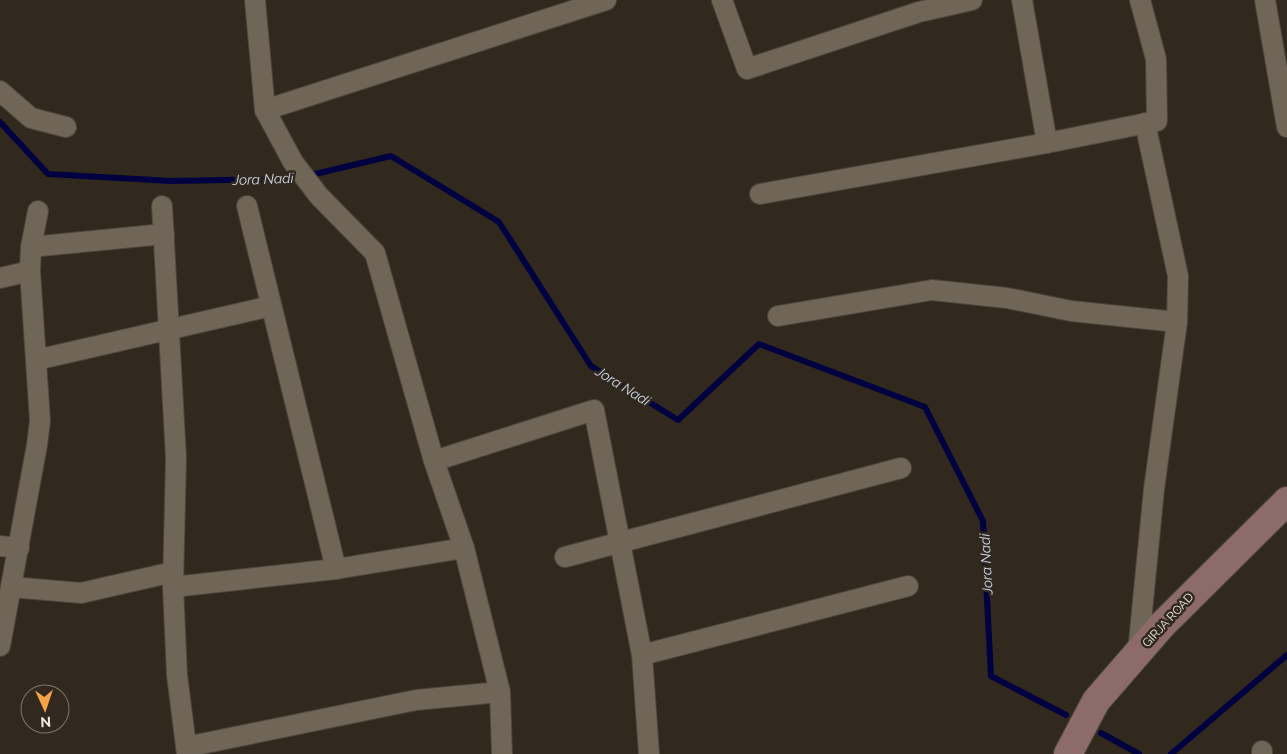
<svg xmlns="http://www.w3.org/2000/svg" width="1287" height="754" font-family="Raleway,sans-serif">
<style>
.lines{fill:none;stroke-linecap:round;stroke-linejoin:round}
.stream{stroke:#000040;stroke-width:6}
.street-casing{stroke:#4d463b;stroke-width:22}
.secondary-casing{stroke:#4d463b;stroke-width:30}
.street{stroke:#6f6658;stroke-width:20}
.secondary{stroke:#8c6b68;stroke-width:28}
.labels{text-anchor:middle;dominant-baseline:central;stroke-width:5;stroke-linejoin:round;paint-order:stroke}
.street-label{font-size:12px;fill:#f0ebe3;stroke:#31291d}
.water-label{font-size:14px;font-style:italic;fill:#ced8ec;stroke:#31291d}
</style>
<rect width="100%" height="100%" fill="#31291d"/>
<g class="lines">
<g class="stream">
<polyline points="0,122 48,174 171,181 294,179 391,156 499,222 591,366 678,420 759,344 925,407 983,521 991,676 1066,715"/>
<polyline points="1101,733 1139,754"/>
<polyline points="1171,754 1287,655"/>
</g>
<g class="street-casing">
<g id="street">
<polyline points="255,0 265,110 293,162 319,196 375,253 434,461 464,548 500,692 502,754"/>
<polyline points="722,0 747,69 919,12 972,0"/>
<polyline points="1022,0 1047,143"/>
<polyline points="1265,0 1287,127"/>
<polyline points="0,91 31,118 66,127"/>
<polyline points="265,110 606,0"/>
<polyline points="760,194 1047,143 1157,121 1156,59 1140,0"/>
<polyline points="162,206 176,458 173,587 177,675 187,754"/>
<polyline points="247,206 336,569"/>
<polyline points="31,247 164,234"/>
<polyline points="0,278 30,271"/>
<polyline points="778,316 932,290 1007,298 1071,311 1177,322"/>
<polyline points="36,360 271,306"/>
<polyline points="434,461 594,410 642,655 649,754"/>
<polyline points="0,546 19,548"/>
<polyline points="565,557 901,468"/>
<polyline points="11,587 81,593 173,572"/>
<polyline points="173,587 336,569 464,548"/>
<polyline points="0,646 37,445 40,421 30,271 31,247 38,211"/>
<polyline points="1138,652 1154,489 1177,322 1178,276 1145,123"/>
<polyline points="642,655 908,586"/>
<polyline points="186,747 416,700 500,692"/>
<polyline points="1262,751 1262,754"/>
</g>
</g>
<g class="secondary-casing">
<polyline id="secondary" points="1068,754 1096,701 1162,625 1287,501"/>
</g>
<use href="#street" class="street"/>
<use href="#secondary" class="secondary"/>
</g>
<g class="labels">
<g class="street-label">
<text transform="translate(1168 620) rotate(-47)">GIRJA ROAD</text>
</g>
<g class="water-label">
<text transform="translate(263 179) rotate(-2)">Jora Nadi</text>
<text transform="translate(623 386) rotate(32)">Jora Nadi</text>
<text transform="translate(986 564) rotate(-93)">Jora Nadi</text>
</g>
</g>
<g transform="translate(45 709) rotate(177)"><circle r="24" fill="#31291d" stroke="#7d776c"/>
<path d="M0-4L9 19L0 12L-9 19Z" fill="#f5a345"/>
<text y="-8" font-size="14" font-weight="bold" text-anchor="middle" fill="#f0ebe3">N</text>
</g>
</svg>
